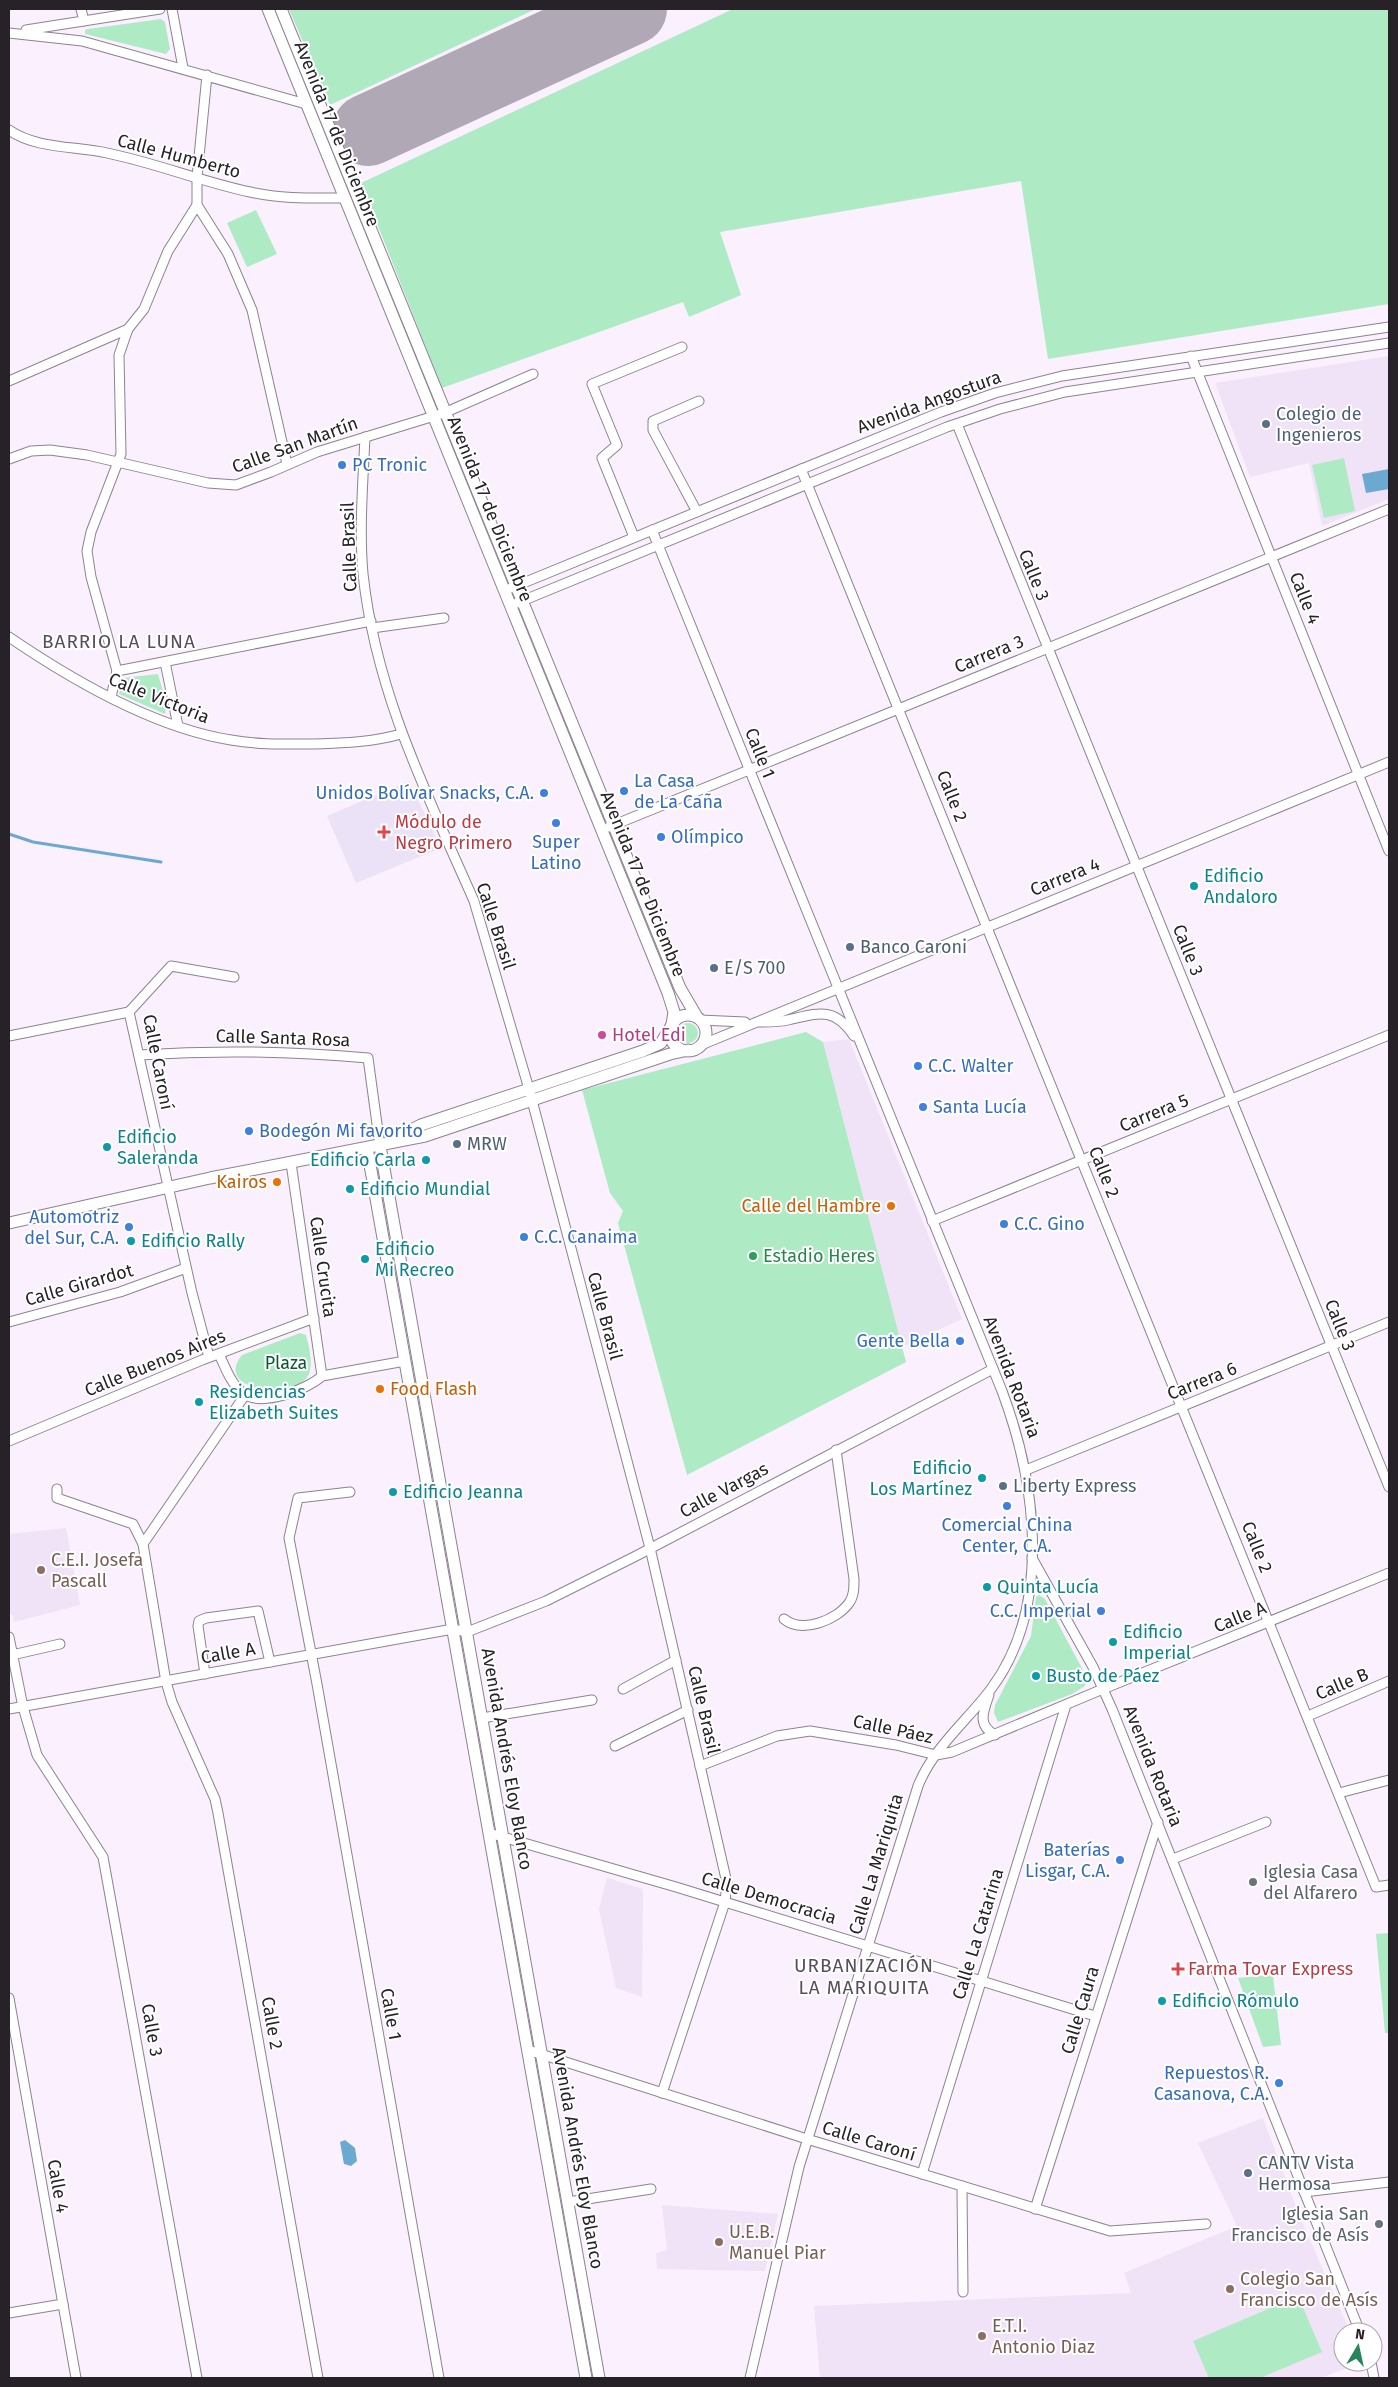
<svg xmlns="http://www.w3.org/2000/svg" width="1398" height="2387" font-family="'Fira Sans',sans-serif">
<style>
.built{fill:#f0e2f7}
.medical{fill:#ebe2f7}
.green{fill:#aeebc5}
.water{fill:#6ba9d1}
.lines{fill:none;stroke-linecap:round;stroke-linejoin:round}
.stream{stroke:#6ba9d1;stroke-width:3}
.runway{stroke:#b0a8b4;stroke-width:72}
.minor-casing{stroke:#8c8390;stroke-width:11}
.tertiary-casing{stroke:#8c8390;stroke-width:13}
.minor{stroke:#fff;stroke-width:9}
.tertiary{stroke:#fff;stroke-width:11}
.service-dot{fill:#5c6f8a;stroke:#fff;stroke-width:2}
.shop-dot{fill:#3f7fe0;stroke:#fff;stroke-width:2}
.health-dot{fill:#e0444e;stroke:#fff;stroke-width:2}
.culture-dot{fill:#0f9aa8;stroke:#fff;stroke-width:2}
.hotel-dot{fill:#d1479c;stroke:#fff;stroke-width:2}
.food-dot{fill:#e8710a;stroke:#fff;stroke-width:2}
.leisure-dot{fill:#2e9e5b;stroke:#fff;stroke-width:2}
.education-dot{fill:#8d6e63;stroke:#fff;stroke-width:2}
.worship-dot{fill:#6b7280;stroke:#fff;stroke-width:2}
.labels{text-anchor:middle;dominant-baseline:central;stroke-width:4;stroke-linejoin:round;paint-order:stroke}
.street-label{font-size:18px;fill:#262227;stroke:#fff}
.service-label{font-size:18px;fill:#4e5e75;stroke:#fff;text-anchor:start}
.shop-label{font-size:18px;fill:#366cbe;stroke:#fff;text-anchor:start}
.health-label{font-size:18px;fill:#be3a42;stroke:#fff;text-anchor:start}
.culture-label{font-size:18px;fill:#0d838f;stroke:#fff;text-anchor:start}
.hotel-label{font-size:18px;fill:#b23c85;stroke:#fff;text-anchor:start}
.food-label{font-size:18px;fill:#c56008;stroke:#fff;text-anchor:end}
.leisure-label{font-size:18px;fill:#27864d;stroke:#fff;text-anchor:start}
.park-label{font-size:18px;fill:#095834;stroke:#fff}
.education-label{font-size:18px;fill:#785e54;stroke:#fff;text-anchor:start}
.worship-label{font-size:18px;fill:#5b616d;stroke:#fff;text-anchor:start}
.neighbourhood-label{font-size:19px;letter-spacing:1px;fill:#564e5a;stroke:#fff}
</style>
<rect width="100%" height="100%" fill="#faf0fe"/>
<g class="built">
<polygon points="1389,356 1389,499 1322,526 1309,463 1250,477 1215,383"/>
<polygon points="849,1039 962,1319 902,1347 823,1042"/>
<polygon points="66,1528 80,1605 14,1622 12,1614 9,1614 9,1534"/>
<polygon points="607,1878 643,1889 642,1997 616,1988 599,1909"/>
<polygon points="1263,2118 1298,2212 1350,2332 1343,2332 1343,2362 1359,2363 1321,2378 820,2378 814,2306 1131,2293 1124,2273 1237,2226 1198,2143"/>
<polygon points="662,2205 778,2214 765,2271 657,2269 656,2253 667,2250"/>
</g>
<polygon class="medical" points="409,781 441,848 356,883 327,816"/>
<g class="green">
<polygon points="289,9 536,9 330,105"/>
<polygon points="733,9 1389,9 1389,304 1048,359 1021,181 720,232 741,295 689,317 683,302 442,388 361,183"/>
<polygon points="161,19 165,22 170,49 166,54 85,34 85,30 88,29"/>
<polygon points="256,210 277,254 247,267 227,223"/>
<polygon points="1344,458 1355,511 1324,518 1312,465"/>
<polygon points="158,674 167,705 165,714 119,694 123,678"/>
<circle cx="688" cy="1033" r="10"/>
<polygon points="806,1032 823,1042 906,1362 687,1475 618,1223 623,1211 610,1193 582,1090"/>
<path d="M300,1333L306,1335C309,1346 314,1366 308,1376C295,1399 212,1392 242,1355Z"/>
<polygon points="1039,1595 1045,1599 1084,1672 1086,1679 1085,1686 1072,1694 998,1722 994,1713 995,1705 1031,1636 1036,1597"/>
<polygon points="1389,1933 1389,2033 1385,2033 1376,1934"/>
<polygon points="1273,1975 1281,2045 1263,2047 1238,1978"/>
<polygon points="1298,2296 1322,2352 1260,2378 1209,2378 1193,2341"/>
</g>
<g class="water">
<polygon points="1389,469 1389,489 1366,493 1362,474"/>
<polygon points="345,2140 355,2148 357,2161 351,2166 344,2164 340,2142"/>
</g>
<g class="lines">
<polyline class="stream" points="9,834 33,842 161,862"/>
<polyline class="runway" points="368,130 631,9"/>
<g class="minor-casing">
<g id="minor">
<polyline points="81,9 84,21"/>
<polyline points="172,9 183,68"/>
<polyline points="26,30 160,9"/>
<polyline points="9,33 82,41 306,104"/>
<polyline points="207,75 197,177 197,205 228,254 252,310 287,464"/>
<path d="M9,130C36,149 76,146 107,153C156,163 202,182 250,192C281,199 313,198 344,198"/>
<polyline points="1191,356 1389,851"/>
<polyline points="9,381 128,329 144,309 168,251 197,205"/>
<polyline points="957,424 1389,1487"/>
<path d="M365,437C363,482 359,529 363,574C376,693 426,792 474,901L529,1089L650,1548L727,1883L725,1902L662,2093"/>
<polyline points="9,459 31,451 50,450 87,455 208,483 236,485 271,472 317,452 444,413 533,374"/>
<polyline points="801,469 1374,1882 1376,1887 1389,1885"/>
<polyline points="697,512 653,430 653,421 699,401"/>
<path d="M652,530C770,817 884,1104 1002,1391C1036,1482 1053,1606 991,1689C967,1721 933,1748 918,1786L799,2167L750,2378"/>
<polyline points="634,537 602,458 617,445 592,384 682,347"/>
<polyline points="511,588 941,412 995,393 1062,376 1389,327"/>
<polyline points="517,603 947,427 1000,409 1065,392 1389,343"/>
<polyline points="372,628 444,618"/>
<path d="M9,637C72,680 155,728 231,740C259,745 287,744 315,744C345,743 373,742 401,734"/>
<polyline points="165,662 178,726"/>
<polyline points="117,671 371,621"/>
<polyline points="111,697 117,671 91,577 87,551 91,532 121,454 119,355 128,329"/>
<polyline points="609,827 1389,509"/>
<polyline points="129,1012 192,1293 209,1357"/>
<polyline points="129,1012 171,966 234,977"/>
<polyline points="700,1020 745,1022"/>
<path d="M760,1022C770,1022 779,1022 788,1020C819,1013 834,1006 854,1036"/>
<polyline points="9,1036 129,1012"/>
<polyline points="701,1045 1389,762"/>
<path d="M139,1055C215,1050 291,1051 368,1058L380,1146"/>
<polyline points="291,1163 322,1376"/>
<polyline points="932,1221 1389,1035"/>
<polyline points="9,1322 120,1292 186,1268"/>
<path d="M219,1354C225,1367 231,1384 243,1393C261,1408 308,1389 322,1376L405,1361"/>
<polyline points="245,1395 143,1544 166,1682 172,1702 215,1799 218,1813 318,2378"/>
<polyline points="9,1441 202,1360 314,1318"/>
<polyline points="1026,1470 1389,1322"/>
<polyline points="57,1489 57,1498 133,1524 143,1544"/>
<polyline points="350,1492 298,1498 289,1538 317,1684 439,2378"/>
<polyline points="1032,1558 1093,1667 1112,1709 1360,2332"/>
<path d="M784,1619C802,1634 837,1620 849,1603C854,1596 854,1588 854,1579L836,1450"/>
<polyline points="9,1637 23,1707 37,1755 103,1857 197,2378"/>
<polyline points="12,1655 60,1644"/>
<polyline points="205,1674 198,1626 199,1621 206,1618 258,1611 270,1662"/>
<polyline points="623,1689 676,1660"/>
<path d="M989,1695C983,1712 977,1725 995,1735"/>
<polyline points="9,1709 453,1629 467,1632 546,1601 634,1557 993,1369"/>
<polyline points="1308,1716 1389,1681"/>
<polyline points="482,1718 592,1700"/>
<polyline points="615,1746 688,1710"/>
<polyline points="700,1766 777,1736 810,1731 896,1745 936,1755 952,1752 1103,1689 1389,1573"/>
<polyline points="1339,1793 1389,1780"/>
<polyline points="489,1833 676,1887 1095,2016"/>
<polyline points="1173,1859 1266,1822"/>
<polyline points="9,1998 76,2378"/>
<polyline points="528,2050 807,2139 1110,2231 1206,2224"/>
<polyline points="922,2174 1066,1705"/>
<polyline points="962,2186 963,2292"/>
<polyline points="1304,2192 1389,2182"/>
<polyline points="568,2202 651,2189"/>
<polyline points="1035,2209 1158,1822"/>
<polyline points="9,2313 63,2304"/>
<polyline points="1371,2362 1374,2378"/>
</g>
</g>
<g class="tertiary-casing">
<g id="tertiary">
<polyline points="268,9 668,993 674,1012 672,1024"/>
<polyline points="281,9 680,988 697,1017"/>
<circle cx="688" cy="1033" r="18"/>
<polyline points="395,1138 421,1125 643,1051 661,1043 670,1028"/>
<polyline points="380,1146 599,2378"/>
<polyline points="367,1148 586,2378"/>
<polyline points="9,1223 210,1178 425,1136 670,1054 688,1050"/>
</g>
</g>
<use href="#minor" class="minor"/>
<use href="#tertiary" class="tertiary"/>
</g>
<g class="service-dot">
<circle cx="1266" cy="424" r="5"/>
<circle cx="850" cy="947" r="5"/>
<circle cx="714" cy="968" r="5"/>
<circle cx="457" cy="1144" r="5"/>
<circle cx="1003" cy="1486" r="5"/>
<circle cx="1248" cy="2173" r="5"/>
</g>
<g class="shop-dot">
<circle cx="342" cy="465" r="5"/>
<circle cx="624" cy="791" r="5"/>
<circle cx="544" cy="793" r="5"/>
<circle cx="556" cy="823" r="5"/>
<circle cx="661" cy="837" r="5"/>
<circle cx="918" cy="1066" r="5"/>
<circle cx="923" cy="1107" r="5"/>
<circle cx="249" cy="1131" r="5"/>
<circle cx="1004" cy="1224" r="5"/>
<circle cx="129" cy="1227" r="5"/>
<circle cx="524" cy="1237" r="5"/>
<circle cx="960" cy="1341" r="5"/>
<circle cx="1007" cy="1506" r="5"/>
<circle cx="1101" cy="1611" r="5"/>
<circle cx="1120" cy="1860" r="5"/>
<circle cx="1279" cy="2083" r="5"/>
</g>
<g class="health-dot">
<path d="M381.5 824.5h5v5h5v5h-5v5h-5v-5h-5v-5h5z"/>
<path d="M1175.5 1961.5h5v5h5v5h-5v5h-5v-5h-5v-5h5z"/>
</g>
<g class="culture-dot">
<circle cx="1194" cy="886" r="5"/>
<circle cx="107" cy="1147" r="5"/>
<circle cx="426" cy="1160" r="5"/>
<circle cx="350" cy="1189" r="5"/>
<circle cx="131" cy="1241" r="5"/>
<circle cx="365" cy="1259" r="5"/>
<circle cx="199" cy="1402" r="5"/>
<circle cx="982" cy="1478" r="5"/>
<circle cx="393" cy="1492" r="5"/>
<circle cx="987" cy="1587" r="5"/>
<circle cx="1113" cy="1642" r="5"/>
<circle cx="1036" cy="1676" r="5"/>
<circle cx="1162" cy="2001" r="5"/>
</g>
<circle class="hotel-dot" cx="602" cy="1035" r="5"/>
<g class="food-dot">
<circle cx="277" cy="1182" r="5"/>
<circle cx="891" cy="1206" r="5"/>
<circle cx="380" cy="1389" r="5"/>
</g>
<circle class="leisure-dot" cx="753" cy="1256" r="5"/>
<g class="education-dot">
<circle cx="41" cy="1570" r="5"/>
<circle cx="719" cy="2242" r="5"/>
<circle cx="1230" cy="2289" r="5"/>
<circle cx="982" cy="2336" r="5"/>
</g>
<g class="worship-dot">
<circle cx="1253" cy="1882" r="5"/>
<circle cx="1379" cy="2224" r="5"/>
</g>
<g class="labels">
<g class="street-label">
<text transform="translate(337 134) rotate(68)">Avenida 17 de Diciembre</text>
<text transform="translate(179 156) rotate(15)">Calle Humberto</text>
<text transform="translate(929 402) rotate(-20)">Avenida Angostura</text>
<text transform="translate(295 445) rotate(-20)">Calle San Martín</text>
<text transform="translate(490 509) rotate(68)">Avenida 17 de Diciembre</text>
<text transform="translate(349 547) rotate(-92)">Calle Brasil</text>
<text transform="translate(1034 575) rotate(68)">Calle 3</text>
<text transform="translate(1305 598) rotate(68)">Calle 4</text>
<text transform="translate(989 654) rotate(-22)">Carrera 3</text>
<text transform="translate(159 698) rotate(22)">Calle Victoria</text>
<text transform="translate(760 753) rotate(68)">Calle 1</text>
<text transform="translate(952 796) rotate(68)">Calle 2</text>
<text transform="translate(1065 877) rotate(-22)">Carrera 4</text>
<text transform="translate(643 884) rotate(68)">Avenida 17 de Diciembre</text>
<text transform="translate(496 926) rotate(72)">Calle Brasil</text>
<text transform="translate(1188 950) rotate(68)">Calle 3</text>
<text transform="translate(283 1038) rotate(2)">Calle Santa Rosa</text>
<text transform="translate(158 1062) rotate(79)">Calle Caroní</text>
<text transform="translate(1154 1113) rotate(-22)">Carrera 5</text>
<text transform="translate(1104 1172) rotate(68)">Calle 2</text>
<text transform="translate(323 1267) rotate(82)">Calle Crucita</text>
<text transform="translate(79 1285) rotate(-16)">Calle Girardot</text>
<text transform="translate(605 1316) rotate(75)">Calle Brasil</text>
<text transform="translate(1340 1325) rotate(68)">Calle 3</text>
<text transform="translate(155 1363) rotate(-22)">Calle Buenos Aires</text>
<text transform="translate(1012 1377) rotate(69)">Avenida Rotaria</text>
<text transform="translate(1202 1381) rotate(-22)">Carrera 6</text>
<text transform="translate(724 1490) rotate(-28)">Calle Vargas</text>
<text transform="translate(1257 1547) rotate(68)">Calle 2</text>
<text transform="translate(1240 1617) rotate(-22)">Calle A</text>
<text transform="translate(228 1653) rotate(-10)">Calle A</text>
<text transform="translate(1342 1684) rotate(-23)">Calle B</text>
<text transform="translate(704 1710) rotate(77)">Calle Brasil</text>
<text transform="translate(893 1729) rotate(12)">Calle Páez</text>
<text transform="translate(507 1759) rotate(80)">Avenida Andrés Eloy Blanco</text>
<text transform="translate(1153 1766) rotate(68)">Avenida Rotaria</text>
<text transform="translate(876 1864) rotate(-73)">Calle La Mariquita</text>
<text transform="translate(769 1898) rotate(17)">Calle Democracia</text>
<text transform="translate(978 1934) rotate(-73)">Calle La Catarina</text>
<text transform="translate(1080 2010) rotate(-73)">Calle Caura</text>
<text transform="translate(391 2014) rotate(80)">Calle 1</text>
<text transform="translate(272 2023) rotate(80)">Calle 2</text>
<text transform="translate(152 2030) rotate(80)">Calle 3</text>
<text transform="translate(869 2141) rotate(17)">Calle Caroní</text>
<text transform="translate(578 2158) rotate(80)">Avenida Andrés Eloy Blanco</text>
<text transform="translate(58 2186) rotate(80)">Calle 4</text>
</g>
<g class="service-label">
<text x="1276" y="414">Colegio de<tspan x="1276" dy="21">Ingenieros</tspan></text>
<text x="860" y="947">Banco Caroni</text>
<text x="724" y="968">E/S 700</text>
<text x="467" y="1144">MRW</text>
<text x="1013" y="1486">Liberty Express</text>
<text x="1258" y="2163">CANTV Vista<tspan x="1258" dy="21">Hermosa</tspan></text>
</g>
<g class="shop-label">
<text x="352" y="465">PC Tronic</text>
<text x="634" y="781">La Casa<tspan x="634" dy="21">de La Caña</tspan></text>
<text x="534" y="793" text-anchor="end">Unidos Bolívar Snacks, C.A.</text>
<text x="671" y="837">Olímpico</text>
<text x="556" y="842" text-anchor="middle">Super<tspan x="556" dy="21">Latino</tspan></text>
<text x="928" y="1066">C.C. Walter</text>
<text x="933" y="1107">Santa Lucía</text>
<text x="259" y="1131">Bodegón Mi favorito</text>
<text x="119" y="1217" text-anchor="end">Automotriz<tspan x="119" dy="21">del Sur, C.A.</tspan></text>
<text x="1014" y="1224">C.C. Gino</text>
<text x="534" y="1237">C.C. Canaima</text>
<text x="950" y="1341" text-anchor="end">Gente Bella</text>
<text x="1007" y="1525" text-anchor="middle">Comercial China<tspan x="1007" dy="21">Center, C.A.</tspan></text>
<text x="1091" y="1611" text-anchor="end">C.C. Imperial</text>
<text x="1110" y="1850" text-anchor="end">Baterías<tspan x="1110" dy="21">Lisgar, C.A.</tspan></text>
<text x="1269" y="2073" text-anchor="end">Repuestos R.<tspan x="1269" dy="21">Casanova, C.A.</tspan></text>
</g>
<g class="health-label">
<text x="395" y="822">Módulo de<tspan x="395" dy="21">Negro Primero</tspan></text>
<text x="1188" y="1969">Farma Tovar Express</text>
</g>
<g class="culture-label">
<text x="1204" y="876">Edificio<tspan x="1204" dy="21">Andaloro</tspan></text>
<text x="117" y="1137">Edificio<tspan x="117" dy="21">Saleranda</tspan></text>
<text x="416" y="1160" text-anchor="end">Edificio Carla</text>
<text x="360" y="1189">Edificio Mundial</text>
<text x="141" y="1241">Edificio Rally</text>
<text x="375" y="1249">Edificio<tspan x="375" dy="21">Mi Recreo</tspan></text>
<text x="209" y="1392">Residencias<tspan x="209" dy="21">Elizabeth Suites</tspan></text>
<text x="972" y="1468" text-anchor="end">Edificio<tspan x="972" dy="21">Los Martínez</tspan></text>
<text x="403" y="1492">Edificio Jeanna</text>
<text x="997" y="1587">Quinta Lucía</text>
<text x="1123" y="1632">Edificio<tspan x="1123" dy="21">Imperial</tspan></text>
<text x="1046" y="1676">Busto de Páez</text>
<text x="1172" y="2001">Edificio Rómulo</text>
</g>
<g class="hotel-label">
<text x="612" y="1035">Hotel Edi</text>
</g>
<g class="food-label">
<text x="267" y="1182">Kairos</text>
<text x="881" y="1206">Calle del Hambre</text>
<text x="390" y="1389" text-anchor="start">Food Flash</text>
</g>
<g class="leisure-label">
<text x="763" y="1256">Estadio Heres</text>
</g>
<g class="park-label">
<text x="286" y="1363">Plaza</text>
</g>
<g class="education-label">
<text x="51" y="1560">C.E.I. Josefa<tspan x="51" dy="21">Pascall</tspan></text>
<text x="729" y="2232">U.E.B.<tspan x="729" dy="21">Manuel Piar</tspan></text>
<text x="1240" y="2279">Colegio San<tspan x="1240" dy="21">Francisco de Asís</tspan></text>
<text x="992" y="2326">E.T.I.<tspan x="992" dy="21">Antonio Diaz</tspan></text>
</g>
<g class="worship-label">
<text x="1263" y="1872">Iglesia Casa<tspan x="1263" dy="21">del Alfarero</tspan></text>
<text x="1369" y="2214" text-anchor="end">Iglesia San<tspan x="1369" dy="21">Francisco de Asís</tspan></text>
</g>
<g class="neighbourhood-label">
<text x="119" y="641">BARRIO LA LUNA</text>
<text x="864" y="1965">URBANIZACIÓN<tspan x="864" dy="22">LA MARIQUITA</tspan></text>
</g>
</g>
<rect width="1398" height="2387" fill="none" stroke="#262227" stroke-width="20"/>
<g transform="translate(1358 2347) rotate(9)"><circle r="24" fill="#ffffff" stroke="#a8a7a9"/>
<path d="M0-4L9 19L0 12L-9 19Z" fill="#28855b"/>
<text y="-8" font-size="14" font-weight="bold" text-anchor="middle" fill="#262227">N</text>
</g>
</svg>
